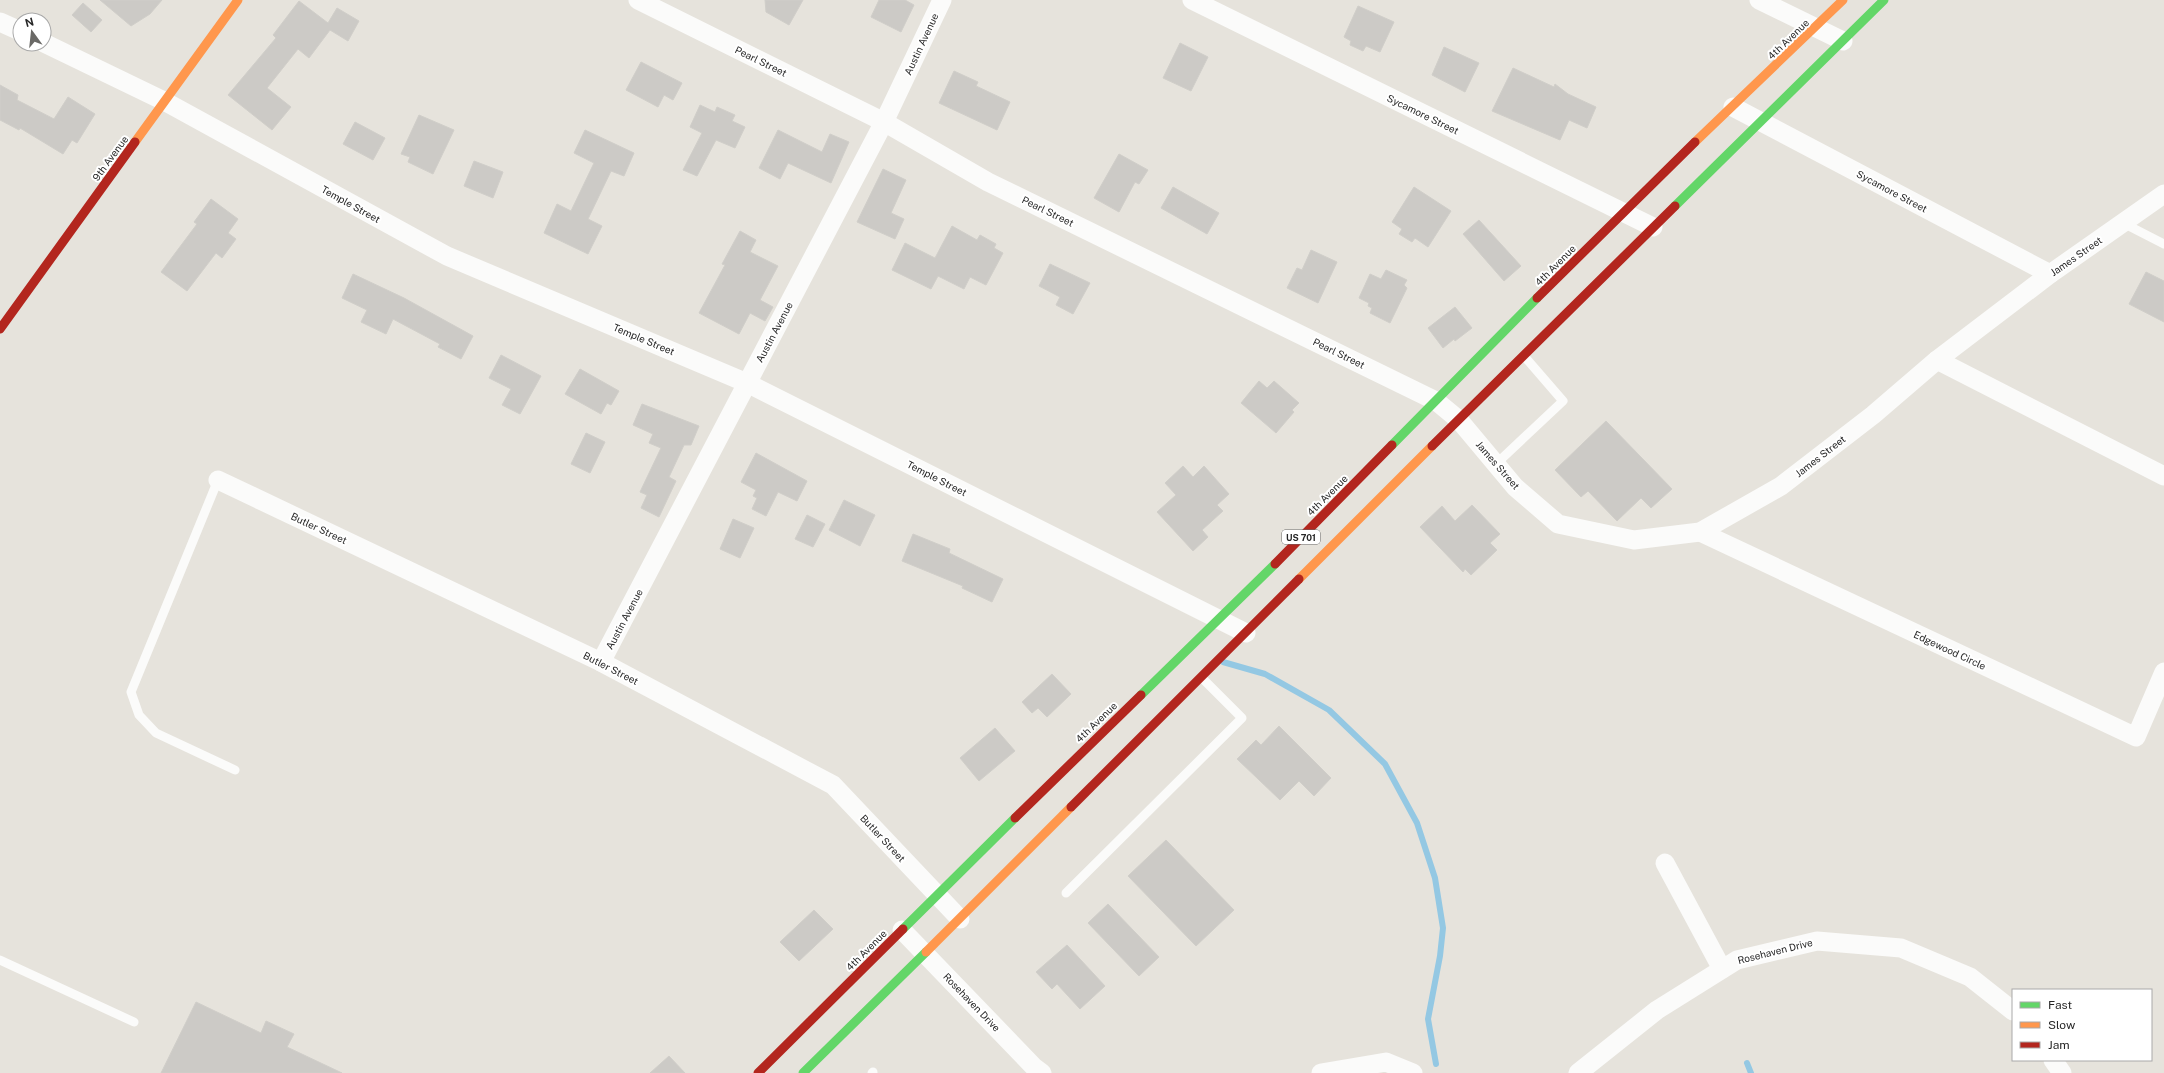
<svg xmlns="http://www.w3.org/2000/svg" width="2164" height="1073" font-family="'Public Sans',sans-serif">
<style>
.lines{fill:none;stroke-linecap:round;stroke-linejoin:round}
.stream{stroke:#94c8e3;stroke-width:6}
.building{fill:#cccac6;stroke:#d0cec9}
.lane{stroke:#fbfbfa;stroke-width:9}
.street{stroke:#fbfbfa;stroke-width:19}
.fast{stroke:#63d668;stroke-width:9}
.slow{stroke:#ff974d;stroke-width:9}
.jam{stroke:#b3261e;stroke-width:9}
.labels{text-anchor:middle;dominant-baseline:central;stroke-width:4;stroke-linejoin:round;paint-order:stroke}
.shield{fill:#fff;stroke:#686868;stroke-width:1}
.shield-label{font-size:9px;font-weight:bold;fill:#272727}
.street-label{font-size:10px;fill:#272727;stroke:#fff}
</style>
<rect width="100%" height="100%" fill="#e6e3dc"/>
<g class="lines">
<g class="stream">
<polyline points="1223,662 1265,674 1329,710 1385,764 1417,823 1435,878 1443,928 1440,956 1428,1019 1436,1064"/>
<polyline points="1747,1063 1751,1073"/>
</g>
</g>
<g class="building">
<polygon points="100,0 162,0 150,14 131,26"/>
<polygon points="765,0 803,0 789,25 766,12"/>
<polygon points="879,0 905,0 914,5 901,32 871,17"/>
<polygon points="299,1 328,23 337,8 359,21 348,41 330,30 309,58 298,49 267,88 291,107 272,130 228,95 276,38 273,35"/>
<polygon points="83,3 102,20 91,32 72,15"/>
<polygon points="1358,6 1394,22 1380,52 1366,46 1363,51 1350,45 1351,41 1344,37"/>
<polygon points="1180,43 1208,57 1191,91 1163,78"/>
<polygon points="1444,47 1479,63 1465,92 1432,75"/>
<polygon points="641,62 682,83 673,100 664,95 658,107 626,90"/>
<polygon points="1513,68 1554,87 1555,84 1568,94 1596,107 1587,128 1569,120 1560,140 1492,111"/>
<polygon points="954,71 978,82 976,86 1010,102 997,130 939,103"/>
<polygon points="0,85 18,95 17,100 54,119 68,97 95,114 77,143 72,140 63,154 20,128 19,130 0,120"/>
<polygon points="700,105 715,112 717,107 735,115 732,121 745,127 735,148 716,140 697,176 683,170 702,133 690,127"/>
<polygon points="419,115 454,130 433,174 408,162 410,157 401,154"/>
<polygon points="355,122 385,138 373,160 343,144"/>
<polygon points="585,130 634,153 624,176 611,171 588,219 602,226 588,254 544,233 557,204 571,211 594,163 574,153"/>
<polygon points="778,130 822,152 830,134 849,142 831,183 788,163 780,179 759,168"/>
<polygon points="1119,154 1148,170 1139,184 1135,182 1119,212 1094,198"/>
<polygon points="474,161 503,172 493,198 464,186"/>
<polygon points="883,169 906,180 891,213 904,219 895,239 857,222"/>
<polygon points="1173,187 1219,213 1207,234 1161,208"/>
<polygon points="1414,187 1451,211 1428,247 1415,238 1412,242 1399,234 1402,229 1392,222"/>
<polygon points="211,199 238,219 228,233 236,239 222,258 216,253 187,291 161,272 197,224 194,222"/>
<polygon points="1479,220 1521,266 1504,281 1463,234"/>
<polygon points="952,226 977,240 980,235 996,244 994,248 1003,253 986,285 970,277 964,289 938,276 931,289 892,270 905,243 935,258"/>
<polygon points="740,231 756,240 750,252 778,266 760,300 773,307 765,321 750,313 739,334 699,313 725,265 722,264"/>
<polygon points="1311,250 1337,262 1318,303 1287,288 1297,268 1302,270"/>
<polygon points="1050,264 1090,283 1073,314 1056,305 1060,297 1039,286"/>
<polygon points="1386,270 1407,280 1404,285 1407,288 1390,323 1370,313 1372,308 1368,306 1369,303 1359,298 1370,274 1381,279"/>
<polygon points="2146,272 2164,281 2164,322 2129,304"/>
<polygon points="353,274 404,298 473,336 461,359 438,347 440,344 393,319 386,334 361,322 367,310 342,298"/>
<polygon points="1455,307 1472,328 1455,341 1454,339 1443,348 1428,328"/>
<polygon points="501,355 541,376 520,414 502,405 511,389 489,378"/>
<polygon points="580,369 619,391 611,405 607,403 601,414 565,394"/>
<polygon points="1259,381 1267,388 1274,381 1299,403 1292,410 1294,412 1276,433 1241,403"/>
<polygon points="642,404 699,426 691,445 684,445 669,477 676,481 659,517 641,508 647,495 640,492 661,448 649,443 653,434 633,425"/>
<polygon points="1606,421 1672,489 1651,508 1641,498 1617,521 1588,491 1581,497 1555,470"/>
<polygon points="586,433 605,442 590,473 571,464"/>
<polygon points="756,453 807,481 797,501 778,492 766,516 752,509 757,498 753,496 756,490 741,482"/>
<polygon points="1183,466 1193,477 1204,466 1229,494 1217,505 1223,511 1202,530 1208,537 1193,551 1157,512 1176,495 1165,483"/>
<polygon points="844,500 875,515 860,546 829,530"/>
<polygon points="1472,505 1500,534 1490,543 1497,550 1471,575 1465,569 1463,572 1420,527 1442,506 1455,521"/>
<polygon points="807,515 825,524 813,547 795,539"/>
<polygon points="733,519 754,528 740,558 720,549"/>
<polygon points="913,534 950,549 949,553 1003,579 992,602 962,588 963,586 902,561"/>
<polygon points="1052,674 1071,694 1047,717 1038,708 1032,713 1022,702"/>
<polygon points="1279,726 1331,778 1314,796 1299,781 1280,800 1237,759 1256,740 1261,745"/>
<polygon points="995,728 1015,751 979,781 960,758"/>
<polygon points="1166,840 1234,910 1196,946 1128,876"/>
<polygon points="1108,904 1159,957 1139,976 1088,923"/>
<polygon points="814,910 833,929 799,961 780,942"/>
<polygon points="1067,945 1105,986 1080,1009 1057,984 1052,989 1036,972"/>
<polygon points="196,1002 261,1033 266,1021 294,1034 287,1047 342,1073 161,1073"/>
<polygon points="669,1056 685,1073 650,1073"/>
</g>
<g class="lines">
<g class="lane">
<polyline points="2123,223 2164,244"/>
<polyline points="1496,464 1563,401 1524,356"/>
<polyline points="218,480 131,692 139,715 156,733 235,770"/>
<polyline points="1066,893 1242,718 1202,678"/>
<polyline points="0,960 134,1022"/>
<polyline points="872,1073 873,1072"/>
</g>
<g class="street">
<polyline points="638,0 884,122 988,182 1436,401 1459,420 1515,487 1558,524 1634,540 1700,532 1781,486 1873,415 1937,360 2050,274 2164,194"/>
<polyline points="1192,0 1653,227"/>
<polyline points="1759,0 1843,41"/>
<polyline points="0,22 20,31"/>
<polyline points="44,43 164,101 447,256 747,383 1246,633"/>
<polyline points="1733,107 2050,274"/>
<polyline points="1937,360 2164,476"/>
<polyline points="218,480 601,662 833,785 960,919"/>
<polyline points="1700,532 2136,737 2164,672"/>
<polyline points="601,662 884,122 942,0"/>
<polyline points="1665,863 1722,969"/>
<polyline points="902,930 1034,1067 1042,1073"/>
<polyline points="2053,1060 2062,1073"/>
<polyline points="1321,1073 1386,1062 1413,1073"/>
<polyline points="1578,1073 1657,1010 1737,960 1817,941 1901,948 1970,977 2013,1011"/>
</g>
<g class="fast">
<polyline points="1675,206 1884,0"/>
<polyline points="1392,445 1537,298"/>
<polyline points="1141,695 1275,564"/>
<polyline points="903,929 1015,818"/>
<polyline points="803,1073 926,952"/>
</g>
<g class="slow">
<polyline points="135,142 238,0"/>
<polyline points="1695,142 1843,0"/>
<polyline points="1299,579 1432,446"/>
<polyline points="926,952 1071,807"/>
</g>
<g class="jam">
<polyline points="1537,298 1695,142"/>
<polyline points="0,329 135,142"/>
<polyline points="1432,446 1675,206"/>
<polyline points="1275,564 1392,445"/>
<polyline points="1071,807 1299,579"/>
<polyline points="1015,818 1141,695"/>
<polyline points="758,1073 903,929"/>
</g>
</g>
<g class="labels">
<rect class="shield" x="1282" y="530" width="38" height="14" rx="3"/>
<g class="shield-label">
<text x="1301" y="537">US 701</text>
</g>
<g class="street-label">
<text transform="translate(1788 39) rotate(-44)">4th Avenue</text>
<text transform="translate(921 44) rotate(-65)">Austin Avenue</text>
<text transform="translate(761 61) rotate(26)">Pearl Street</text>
<text transform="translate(1423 114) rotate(26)">Sycamore Street</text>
<text transform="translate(110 158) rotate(-54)">9th Avenue</text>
<text transform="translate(1892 191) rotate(28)">Sycamore Street</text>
<text transform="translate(351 204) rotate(29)">Temple Street</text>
<text transform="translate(1048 211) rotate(26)">Pearl Street</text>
<text transform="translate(2076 256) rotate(-35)">James Street</text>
<text transform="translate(1555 265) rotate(-45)">4th Avenue</text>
<text transform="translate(774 332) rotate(-62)">Austin Avenue</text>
<text transform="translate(644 339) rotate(23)">Temple Street</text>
<text transform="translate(1339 353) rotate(26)">Pearl Street</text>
<text transform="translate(1820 456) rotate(-38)">James Street</text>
<text transform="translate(1498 465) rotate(49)">James Street</text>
<text transform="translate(937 478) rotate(27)">Temple Street</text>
<text transform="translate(1327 495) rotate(-45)">4th Avenue</text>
<text transform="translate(319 528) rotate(25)">Butler Street</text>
<text transform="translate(624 619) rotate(-62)">Austin Avenue</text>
<text transform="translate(1950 650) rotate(25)">Edgewood Circle</text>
<text transform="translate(611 668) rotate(27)">Butler Street</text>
<text transform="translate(1096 722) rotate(-44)">4th Avenue</text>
<text transform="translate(883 838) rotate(47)">Butler Street</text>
<text transform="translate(866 950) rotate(-45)">4th Avenue</text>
<text transform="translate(1775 951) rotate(-14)">Rosehaven Drive</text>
<text transform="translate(972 1002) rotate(46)">Rosehaven Drive</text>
</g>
</g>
<rect x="2012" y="989" width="140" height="72" fill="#ffffff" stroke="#a9a9a9"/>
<rect x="2020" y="1002" width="20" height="6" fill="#63d668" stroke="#a9a9a9"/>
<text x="2048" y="1009" font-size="12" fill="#272727">Fast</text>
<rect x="2020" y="1022" width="20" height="6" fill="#ff974d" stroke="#a9a9a9"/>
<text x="2048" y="1029" font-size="12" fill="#272727">Slow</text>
<rect x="2020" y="1042" width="20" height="6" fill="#b3261e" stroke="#a9a9a9"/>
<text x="2048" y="1049" font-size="12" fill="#272727">Jam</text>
<g transform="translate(32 32) rotate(345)"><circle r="19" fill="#ffffff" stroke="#a9a9a9"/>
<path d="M0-3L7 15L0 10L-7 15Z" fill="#6a6966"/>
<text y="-6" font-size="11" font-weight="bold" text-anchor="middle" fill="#272727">N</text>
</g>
</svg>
